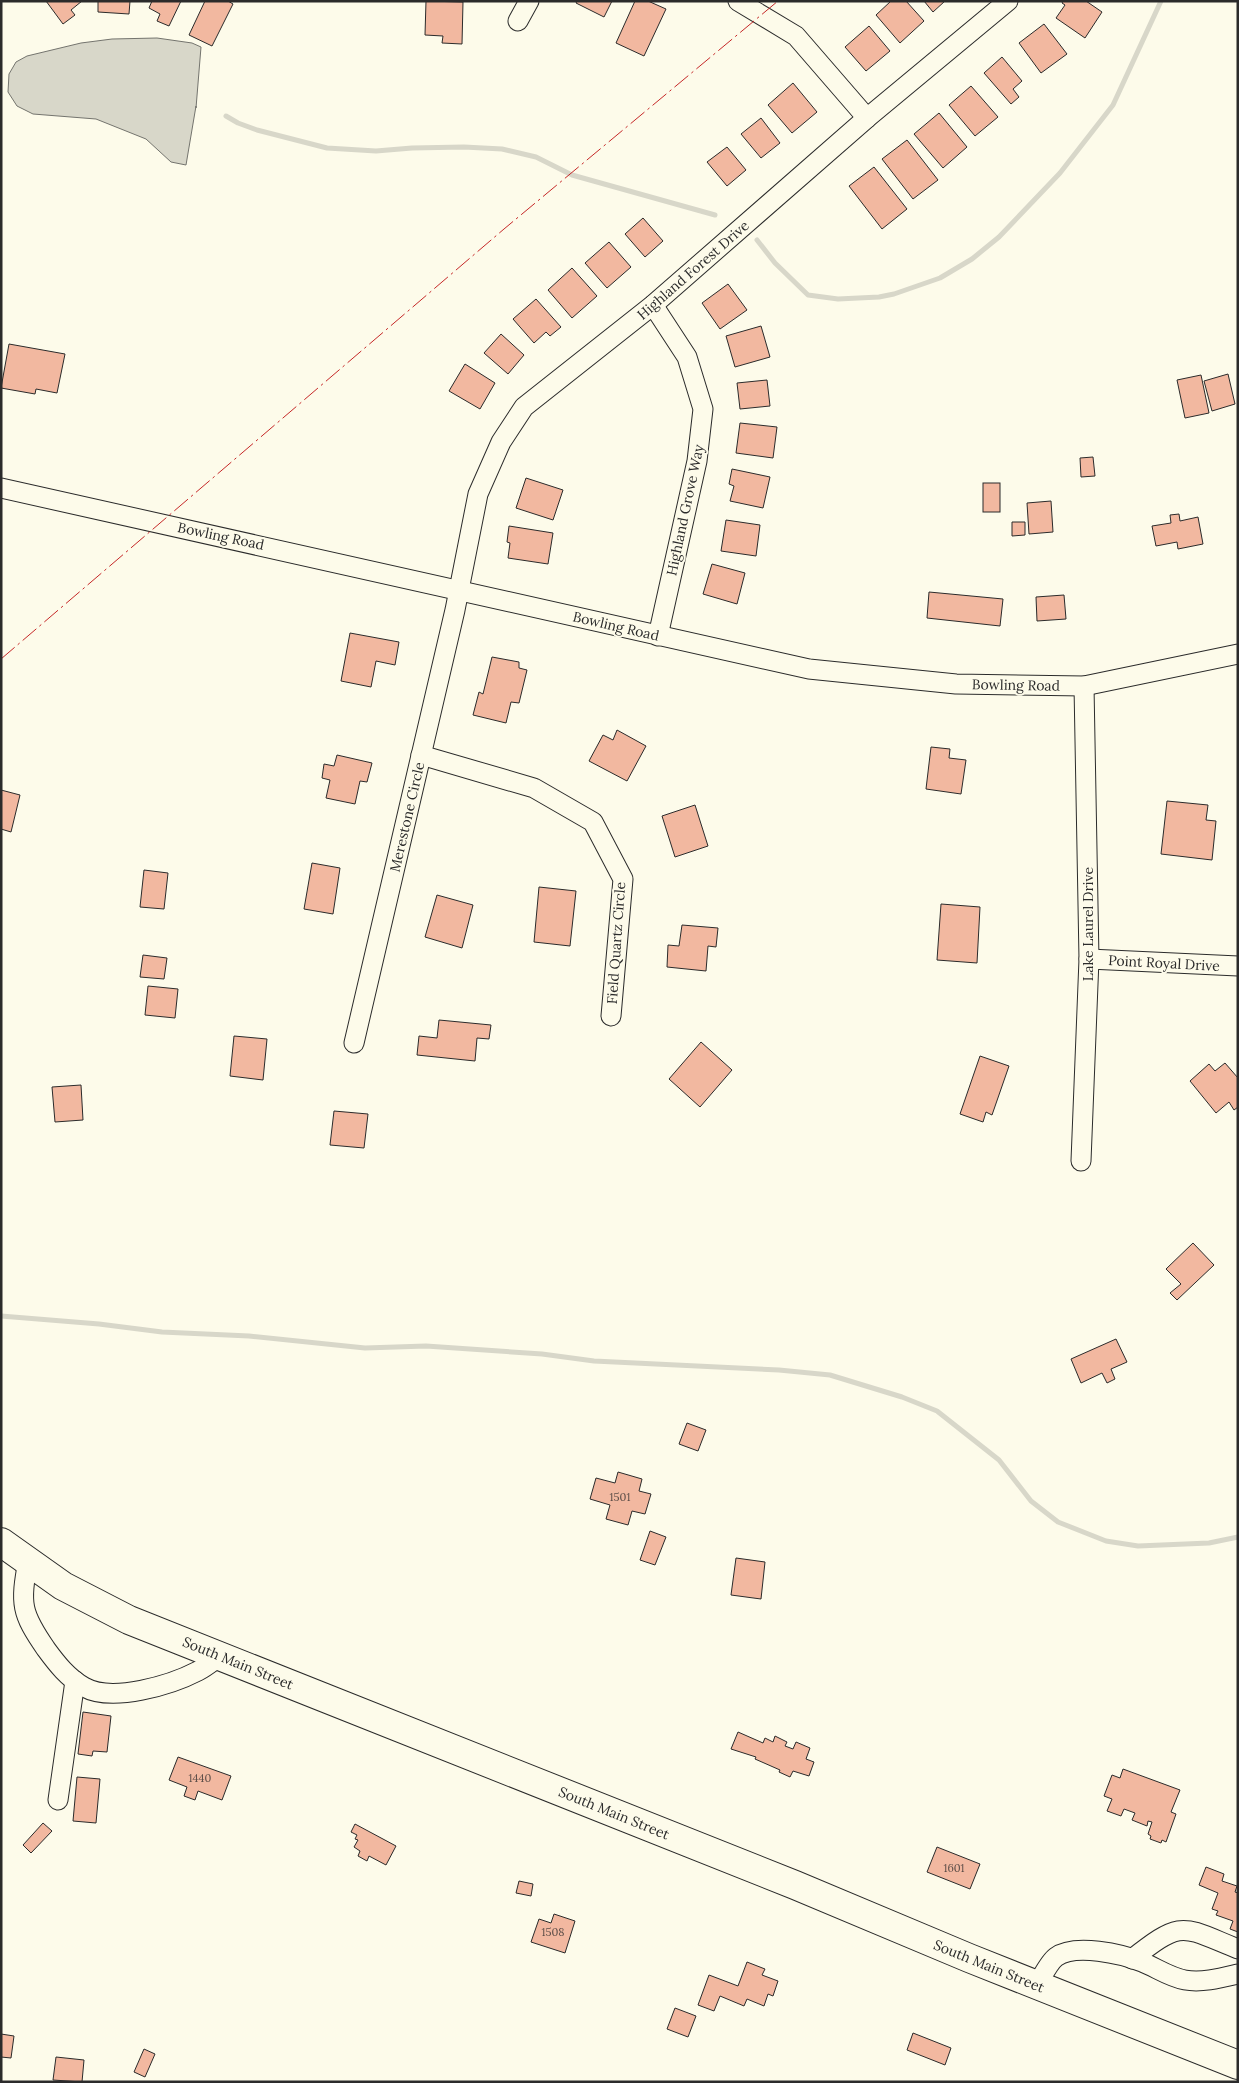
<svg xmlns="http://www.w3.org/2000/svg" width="1239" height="2083" font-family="Lora,serif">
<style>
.water{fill:#d8d7c9;stroke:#74746e}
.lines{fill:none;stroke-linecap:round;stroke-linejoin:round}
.stream{stroke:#d8d7c9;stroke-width:5}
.building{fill:#f2b8a0;stroke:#2b2b2b}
.minor-casing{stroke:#2b2b2b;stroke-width:21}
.highway-casing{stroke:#2b2b2b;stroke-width:30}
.minor{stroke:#fdfbea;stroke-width:19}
.highway{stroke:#fdfbea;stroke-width:28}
.power{stroke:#c62828;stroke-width:1;stroke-dasharray:18 4 2.5 4;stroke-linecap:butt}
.labels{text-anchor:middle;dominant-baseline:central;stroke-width:4;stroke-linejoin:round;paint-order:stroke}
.number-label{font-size:11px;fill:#5d4e48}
.street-label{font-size:14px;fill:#2b2b2b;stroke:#fdfbea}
</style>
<rect width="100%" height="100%" fill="#fdfbea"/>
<polygon class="water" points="157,38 192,43 201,47 196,108 196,106 186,165 171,162 146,139 96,119 33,114 17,106 8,92 9,74 16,62 27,56 81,43 112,39"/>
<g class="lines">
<g class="stream">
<polyline points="226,116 238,123 257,130 327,148 376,151 412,148 464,147 502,149 536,157 572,175 715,215"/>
<polyline points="757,240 775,263 808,295 838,299 879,297 894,294 940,278 972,259 999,237 1060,173 1113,105 1161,1"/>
<polyline points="1,1316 99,1324 162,1332 249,1336 365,1348 426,1346 542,1354 594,1361 779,1370 830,1375 902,1397 937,1411 999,1460 1031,1501 1058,1522 1106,1541 1138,1546 1209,1543 1238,1537"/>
</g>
</g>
<g class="building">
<polygon points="46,1 82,1 71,10 75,15 63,24"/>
<polygon points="98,1 130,1 129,14 98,12"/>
<polygon points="152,1 181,1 169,26 157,21 160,14 149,8"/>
<polygon points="205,1 228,1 233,4 212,46 189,35"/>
<polygon points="426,1 463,2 462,44 442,43 443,36 425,35"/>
<polygon points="577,1 612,1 604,17 576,3"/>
<polygon points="635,1 648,1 666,9 644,56 616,43"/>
<polygon points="891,1 906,1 924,21 900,43 876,15"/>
<polygon points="924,1 945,1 933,12"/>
<polygon points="1063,1 1086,1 1102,12 1085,38 1056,18 1065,5 1062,3"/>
<polygon points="1044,24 1067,54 1041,73 1019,43"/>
<polygon points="869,26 890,51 866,71 845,47"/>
<polygon points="1002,57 1022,81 1013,89 1019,97 1011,104 984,73"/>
<polygon points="793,83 817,112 792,133 768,105"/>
<polygon points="971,86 998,117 975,136 949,105"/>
<polygon points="939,113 967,147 943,168 914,134"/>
<polygon points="761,118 780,143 761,158 741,134"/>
<polygon points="907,140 938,180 913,199 882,159"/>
<polygon points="727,147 746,170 727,186 707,162"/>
<polygon points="874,167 907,209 882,229 849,186"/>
<polygon points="643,218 663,241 645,257 625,234"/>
<polygon points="609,242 631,267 607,288 585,263"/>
<polygon points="572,268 597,296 572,318 548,290"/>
<polygon points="728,284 747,310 720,329 702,303"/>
<polygon points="536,299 561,327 550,336 546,332 534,343 513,319"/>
<polygon points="761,326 770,357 735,367 726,336"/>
<polygon points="501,334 524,355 508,374 484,353"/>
<polygon points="9,344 65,354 57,393 36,389 35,394 1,388"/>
<polygon points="465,364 495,383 480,409 449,391"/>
<polygon points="1228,374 1235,404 1212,411 1204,381"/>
<polygon points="1201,375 1209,413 1185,418 1177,380"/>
<polygon points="767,380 770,406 740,409 737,383"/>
<polygon points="740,423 777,427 773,458 736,453"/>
<polygon points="1093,457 1095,476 1081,477 1080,458"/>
<polygon points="732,469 770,477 763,508 730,501 734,486 729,484"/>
<polygon points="526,478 563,490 553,520 516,508"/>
<rect x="983" y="483" width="17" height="29"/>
<polygon points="1051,501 1053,532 1029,534 1027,503"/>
<polygon points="1179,514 1180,521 1198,517 1203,544 1178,549 1177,542 1156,546 1152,526 1171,523 1170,515"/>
<polygon points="726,520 760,525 756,556 721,551"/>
<polygon points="1012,522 1025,522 1025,535 1012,536"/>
<polygon points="509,526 553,533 548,564 508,558 510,543 507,542"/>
<polygon points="712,564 745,573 737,604 703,594"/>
<polygon points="929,592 1003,599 1000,626 927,618"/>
<polygon points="1064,595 1066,619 1037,621 1036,597"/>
<polygon points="350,633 399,642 395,665 376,661 371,687 341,681"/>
<polygon points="492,657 519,662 519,668 527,670 519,703 511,702 506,723 473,715 479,692 483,694"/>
<polygon points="617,730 646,746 627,781 589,761 603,735 613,740"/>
<polygon points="931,747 950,749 949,758 966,760 961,794 926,789"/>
<polygon points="337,755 372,763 367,782 360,781 355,804 326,798 330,780 322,778 324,764 334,766"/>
<polygon points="1,790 20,795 11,832 1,829"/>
<polygon points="1167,801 1208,805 1206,820 1216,821 1212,860 1161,854"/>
<polygon points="695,805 708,846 675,857 662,816"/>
<polygon points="312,863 340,868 333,914 304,909"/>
<polygon points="144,870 168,873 164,909 140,907"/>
<polygon points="539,887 576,891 570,946 534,942"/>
<polygon points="437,895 473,905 462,948 425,937"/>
<polygon points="941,904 980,907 977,963 937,960"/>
<polygon points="682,925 718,928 716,947 708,946 706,971 667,967 668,945 679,946"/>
<polygon points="143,955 167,958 164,979 140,977"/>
<polygon points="148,986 178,989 175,1018 145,1015"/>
<polygon points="439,1020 491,1025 489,1039 477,1038 475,1061 417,1055 419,1036 437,1038"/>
<polygon points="234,1036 267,1039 263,1080 230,1076"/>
<polygon points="701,1042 732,1070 700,1107 669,1079"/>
<polygon points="980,1056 1009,1066 992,1115 986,1112 983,1122 960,1114"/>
<polygon points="1225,1063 1238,1078 1238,1107 1234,1110 1229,1102 1216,1113 1190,1081 1209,1064 1215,1071"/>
<polygon points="81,1085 83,1120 55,1122 52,1087"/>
<polygon points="334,1111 368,1114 364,1148 330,1145"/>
<polygon points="1193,1243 1214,1265 1177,1300 1170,1293 1181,1284 1166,1269"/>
<polygon points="1116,1339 1127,1362 1111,1369 1115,1379 1107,1383 1102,1373 1081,1383 1071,1359"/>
<polygon points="687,1423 706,1430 698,1451 679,1444"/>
<polygon points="618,1472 642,1479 639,1491 651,1494 645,1514 632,1511 628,1525 606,1519 610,1505 590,1499 596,1478 615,1483"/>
<polygon points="650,1531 666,1537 655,1565 640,1560"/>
<polygon points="736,1558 765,1562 761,1599 731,1595"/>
<polygon points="83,1712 111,1716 107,1752 93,1751 92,1756 78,1754"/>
<polygon points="738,1732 763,1743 765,1738 773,1742 775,1736 787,1742 785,1746 793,1749 796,1742 810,1748 806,1759 814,1762 809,1776 793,1771 790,1777 779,1772 780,1770 755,1759 756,1757 731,1749"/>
<polygon points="178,1757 231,1776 222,1800 198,1791 195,1800 184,1796 187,1787 169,1780"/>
<polygon points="1123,1769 1180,1790 1171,1812 1176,1814 1166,1842 1162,1840 1161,1843 1150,1839 1151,1836 1148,1834 1152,1822 1148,1821 1147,1826 1132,1820 1135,1813 1124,1809 1121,1816 1107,1811 1112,1799 1104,1796 1112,1775 1120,1778"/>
<polygon points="77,1777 100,1779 96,1823 73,1821"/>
<polygon points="43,1823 52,1831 31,1853 23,1845"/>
<polygon points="355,1824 396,1846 386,1865 369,1856 367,1861 358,1856 360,1851 354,1847 358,1840 355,1839 357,1835 351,1832"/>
<polygon points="937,1847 980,1864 970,1889 927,1872"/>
<polygon points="1206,1867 1224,1874 1222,1881 1237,1886 1235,1892 1238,1893 1238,1932 1230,1929 1233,1921 1216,1915 1218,1911 1212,1909 1218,1893 1199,1885"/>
<polygon points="519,1881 533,1884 531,1896 516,1893"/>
<polygon points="554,1914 575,1921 565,1953 531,1942 539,1919 551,1923"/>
<polygon points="747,1962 765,1969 762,1975 778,1981 773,1996 768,1994 764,2006 747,1999 744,2006 720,1996 714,2011 698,2005 709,1975 738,1986"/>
<polygon points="675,2008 696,2016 688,2037 667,2029"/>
<polygon points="913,2033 951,2048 945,2065 907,2050"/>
<polygon points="1,2034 14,2036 11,2058 1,2057"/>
<polygon points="144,2049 155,2054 145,2077 134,2072"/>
<polygon points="56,2057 84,2060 82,2082 53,2080"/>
</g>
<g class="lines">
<g class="minor-casing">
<g id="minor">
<polyline points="738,1 796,36 867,118"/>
<polyline points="518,21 529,1"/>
<polyline points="653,305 687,357 703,409 697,461 658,636"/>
<polyline points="1,488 809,669 956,684 1084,686 1238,654"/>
<polyline points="421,755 534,788 593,822 623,879 611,1016"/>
<polyline points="1089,959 1238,966"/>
<polyline points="354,1043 455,610 478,494 501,442 524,407 653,305 867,118 1008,1"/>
<polyline points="1081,1161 1089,959 1084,686"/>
<path d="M28,1561C20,1604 21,1613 46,1649C57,1664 68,1678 84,1687C112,1703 171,1685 198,1671C206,1667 213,1661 220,1656"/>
<polyline points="58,1800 75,1681"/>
<path d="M1132,1959C1183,1919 1181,1926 1238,1949"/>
<path d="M1037,1985C1042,1977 1049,1962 1056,1957C1075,1943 1122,1954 1142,1962C1157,1968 1169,1977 1185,1980C1202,1983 1221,1978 1238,1974"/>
</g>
</g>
<g class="highway-casing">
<polyline id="highway" points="1,1542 63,1586 129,1620 795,1885 969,1958 1238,2065"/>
</g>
<use href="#minor" class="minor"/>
<use href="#highway" class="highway"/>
<polyline class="power" points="1,659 504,229 778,1"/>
</g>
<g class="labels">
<g class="number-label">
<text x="620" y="1497">1501</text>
<text x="200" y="1778">1440</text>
<text x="954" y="1868">1601</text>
<text x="553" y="1932">1508</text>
</g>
<g class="street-label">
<text transform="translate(693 270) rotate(-41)">Highland Forest Drive</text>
<text transform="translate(685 510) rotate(-78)">Highland Grove Way</text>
<text transform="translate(221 536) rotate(12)">Bowling Road</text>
<text transform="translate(616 626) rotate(13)">Bowling Road</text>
<text transform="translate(1016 685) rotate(1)">Bowling Road</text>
<text transform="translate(407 817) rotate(-77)">Merestone Circle</text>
<text transform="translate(1088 924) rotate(-90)">Lake Laurel Drive</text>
<text transform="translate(616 943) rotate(-86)">Field Quartz Circle</text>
<text transform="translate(1164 963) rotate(3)">Point Royal Drive</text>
<text transform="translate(238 1663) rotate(22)">South Main Street</text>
<text transform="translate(614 1813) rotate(22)">South Main Street</text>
<text transform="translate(989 1966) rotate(22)">South Main Street</text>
</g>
</g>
<rect width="1239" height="2083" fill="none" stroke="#2b2b2b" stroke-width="5"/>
</svg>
